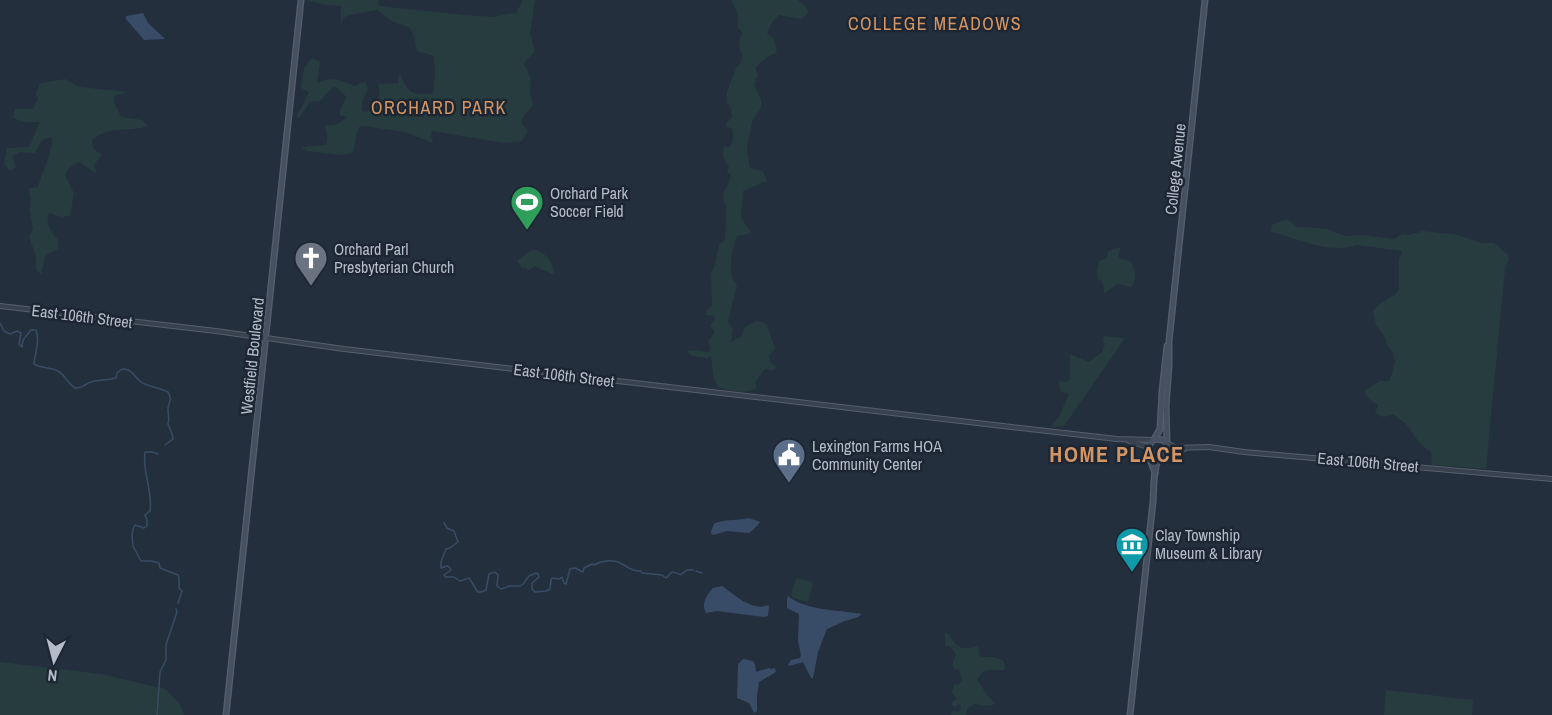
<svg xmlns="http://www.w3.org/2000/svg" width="1552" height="715" font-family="'Archivo Narrow',sans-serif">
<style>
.green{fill:#263c3f}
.water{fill:#394c67}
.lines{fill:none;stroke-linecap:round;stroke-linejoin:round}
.stream{stroke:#394c67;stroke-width:1.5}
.tertiary-casing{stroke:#565f6c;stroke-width:6}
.secondary-casing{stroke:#565f6c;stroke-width:7}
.tertiary{stroke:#38414e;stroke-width:4}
.secondary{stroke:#465061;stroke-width:4.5}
.labels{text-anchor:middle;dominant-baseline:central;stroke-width:5;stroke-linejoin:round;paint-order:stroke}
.street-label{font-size:16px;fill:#b4bcc9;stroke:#1d2633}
.poi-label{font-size:16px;fill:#b4bcc9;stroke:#1d2633;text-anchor:start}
.neighbourhood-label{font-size:18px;letter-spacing:1.5px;fill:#d59563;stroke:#1d2633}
.district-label{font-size:22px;font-weight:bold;letter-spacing:1.5px;fill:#d59563;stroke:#1d2633}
</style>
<rect width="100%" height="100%" fill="#242f3e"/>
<g class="green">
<path d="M306,0H378L379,6L464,15L494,17L507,14L516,13L523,0H535L530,34L535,51L524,63L531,79L530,92L533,106L525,114L521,123L528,131L522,141L503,143L432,131L431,136L433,143L405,132L363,126L359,127L357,132L353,153L342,155L307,151L301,147L326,145L327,136L325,125C334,126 340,124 347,117L340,115V109L347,97L334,86L320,101L310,102L299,118L297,116L309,92L301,88L304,68L312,58L320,62L317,83C334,76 338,80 355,86L365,81L368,89L363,99L362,111L367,112C377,104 382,97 378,84L398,83L399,73C409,94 410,94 433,94L435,73L434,56L417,51L414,36L410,28L392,21L377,10L349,15L343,18L341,28V6L326,5Z"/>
<path d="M731,0H798L803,4L809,11L802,19L779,15L772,22L767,33L774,39L777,52L767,57L755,68L758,75L754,85L761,100V107L752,122L749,138L747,149L750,168L763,171L767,181L743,191L741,217L751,233L737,236C732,251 726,272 737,285L728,322L733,329L731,342L742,336L745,327L756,321L763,322L767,326L775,348L769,357L771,363L776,366L774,370L765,369L755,382L757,388C746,395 728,391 717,386L713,375L711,356L707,358L692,356L687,352L690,350L709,352L710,347L708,341L715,332L710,326L715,319L713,316L706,315L707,310L712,305L711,274L715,265L719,245L725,240L726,206L723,199L724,192L730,180L731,174L727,173L729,167L723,157L724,146L728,148C734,142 735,135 731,128L726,127L727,122L732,117L730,105L727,103V92L736,68L741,63L742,56L739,45L742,32L738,27V14Z"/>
<path d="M65,79L80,87L127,92L114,96V102L121,117L142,120L147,126C127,133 109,125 92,140L94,150L102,154L94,165L96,173L79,162L70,167L65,175L74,193L70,216L61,217L49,213C45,225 51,231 58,240V249L46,255L42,269V275L36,270V256L29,237L33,229C31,222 32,217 29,210C32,205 30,194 28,189L38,187C42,172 53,152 52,137L42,140L35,153L20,152L12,156L16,167L10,171L4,164L7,148L29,147L40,122H24L13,118L15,109H33L38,99L36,93L40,83Z"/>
<path d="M1287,219L1297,227H1304L1327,229L1345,236L1361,235L1394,239L1402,234L1409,235L1423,231L1458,235L1481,243H1494L1508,255L1509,259L1505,269L1486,469L1432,465L1431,452L1421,445L1406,424L1393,414L1384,417L1375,414L1378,405L1369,399L1364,391L1380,381H1389L1392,374L1395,362L1393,353L1387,345L1386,339L1376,325L1373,311L1378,305L1396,294L1399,288V259L1402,251L1357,245C1329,255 1298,238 1271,232L1272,225Z"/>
<path d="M1116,248H1121L1118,256L1120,259L1127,260L1133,264C1133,268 1134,270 1135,274C1136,278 1133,283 1132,287L1117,284L1104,294C1104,289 1104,282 1098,279L1097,273L1099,261L1107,258L1108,252Z"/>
<path d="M535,250C545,251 554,264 554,273L551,274C546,270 541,270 535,266L528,270L524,267L522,268L517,261L530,251Z"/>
<polygon points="1104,336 1125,338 1064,426 1051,427 1059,416 1069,394 1060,391 1059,381 1066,382 1070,379 1070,354 1089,362 1102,352 1105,344 1103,341"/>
<polygon points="798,578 812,582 813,584 808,602 793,598 791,595 796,579"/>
<path d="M945,633L949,634C956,648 963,651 978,646L979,655L982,657H992L1003,660L1005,666L1004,670C991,670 985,667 977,679L987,695L995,704L990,706L974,704L968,708L966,715H951L953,711L959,712L961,709L960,704L954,707L951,703L957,699L952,693L954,684L958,685L962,681L959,669L956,670L952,666L956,654L950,646H945Z"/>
<polygon points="0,662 101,674 165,689 179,703 184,715 0,715"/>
<polygon points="1386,690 1473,700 1472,715 1384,715"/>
</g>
<g class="water">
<polygon points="143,13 148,23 165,39 144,40 126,19 126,16"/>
<path d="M749,518L760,522L758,525L749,533L727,531L713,535L711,533C711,531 713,526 714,524C718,520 741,520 749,518Z"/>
<path d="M722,586C735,595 752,612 769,605L768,616L764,617L717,611L706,613C701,605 706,595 713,588Z"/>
<path d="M788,596C806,611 840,610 862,614L858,617L845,621L827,629L818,652L813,678H811L803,662L789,666L788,665L791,660L800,658L801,655L798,641L799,614L787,608V599Z"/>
<polygon points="743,659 753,661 755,664 756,672 769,668 771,669 775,668 776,672 759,682 757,695 757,711 754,713 749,703 737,698 738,665 739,663"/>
</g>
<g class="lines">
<g class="stream">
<path d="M0,323L4,331L10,334L17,331L21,333L19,344L22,347L23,340L31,330H36C40,342 35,352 34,364L38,366L52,369"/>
<path d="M53,369C67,374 65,382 75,388L82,387"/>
<path d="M83,386C98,377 102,382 116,378L117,373L122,369C133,369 133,376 141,382C148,387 159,387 168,392C173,402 168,402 168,410C168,416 170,418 168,424L172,434L173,439L165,445"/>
<path d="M158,454L152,452H145C142,472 153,491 150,511L145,515L147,520V526L144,528L135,525L133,529L132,536L133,546L141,561H151L159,563L160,568L178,575L179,578V588L182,591L178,603"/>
<path d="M444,523L447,528L454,531L458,542L450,548L446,549L441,562V568C445,567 448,563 451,570L444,575L446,577H454L460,581L469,578L478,592H481L486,590L489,574L495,572L498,575L497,586L501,589L510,586H520L523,584L529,576L536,573L538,574L539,577L532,583V589L535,592L546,591L550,589L551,580L552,578L559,579L562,577L564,583L566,584L570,569L575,568L583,572L584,568L592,564L594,565C603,560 614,559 622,564C630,568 631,571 641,571L642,573L662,575L666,578L672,572C682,573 677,578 687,570H693"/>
<polyline points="696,571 702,573"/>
<polyline points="157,715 160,672 166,660 166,645 177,612 176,609"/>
</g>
<g class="tertiary-casing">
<g id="tertiary">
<polyline points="0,306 216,331 344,349 1003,426 1117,439 1153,440"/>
<polyline points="1129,441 1145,446 1149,450"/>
<polyline points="1168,444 1176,448 1209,447 1244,452 1552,479"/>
<polyline points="1164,455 1184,449"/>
</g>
</g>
<g class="secondary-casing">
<g id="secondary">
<polyline points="1155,438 1160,429 1162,392 1167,346"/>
<polyline points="1167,443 1166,406 1169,365 1169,341 1205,0"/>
<polyline points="1150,453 1151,462 1155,473"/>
<polyline points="226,715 301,0"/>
<path d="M1130,715L1153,502C1154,489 1153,475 1157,463C1160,457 1168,455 1168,448C1168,443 1166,443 1163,440L1154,439L1149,445L1150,453L1156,457L1163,456"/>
</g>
</g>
<use href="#tertiary" class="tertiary"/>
<use href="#secondary" class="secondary"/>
</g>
<defs>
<g id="stadium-pin" transform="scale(1.725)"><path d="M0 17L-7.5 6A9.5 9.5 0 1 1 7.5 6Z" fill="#2e9e5b" stroke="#1d2633"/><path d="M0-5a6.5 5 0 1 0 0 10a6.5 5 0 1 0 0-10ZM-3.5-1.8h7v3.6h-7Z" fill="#fff"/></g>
<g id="church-pin" transform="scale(1.725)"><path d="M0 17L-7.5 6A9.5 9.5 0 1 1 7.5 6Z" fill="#6b7280" stroke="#1d2633"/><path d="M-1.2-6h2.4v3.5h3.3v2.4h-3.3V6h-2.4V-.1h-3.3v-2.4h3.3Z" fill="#fff"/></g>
<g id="civic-pin" transform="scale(1.725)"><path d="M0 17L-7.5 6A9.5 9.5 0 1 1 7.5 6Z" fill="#5c6f8a" stroke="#1d2633"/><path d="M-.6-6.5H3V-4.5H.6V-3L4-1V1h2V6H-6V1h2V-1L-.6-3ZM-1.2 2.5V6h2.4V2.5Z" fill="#fff"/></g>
<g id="museum-pin" transform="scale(1.725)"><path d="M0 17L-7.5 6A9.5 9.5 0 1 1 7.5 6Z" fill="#0f9aa8" stroke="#1d2633"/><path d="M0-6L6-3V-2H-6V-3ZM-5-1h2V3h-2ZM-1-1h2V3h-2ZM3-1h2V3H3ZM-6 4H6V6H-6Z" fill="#fff"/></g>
</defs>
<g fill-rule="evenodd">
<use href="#stadium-pin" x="527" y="202"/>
<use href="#church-pin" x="311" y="258"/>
<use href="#civic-pin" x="789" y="455"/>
<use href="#museum-pin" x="1132" y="544"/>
</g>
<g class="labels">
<g class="street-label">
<text transform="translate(1175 169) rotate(-84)">College Avenue</text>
<text transform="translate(82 316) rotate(7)">East 106th Street</text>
<text transform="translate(252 356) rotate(-84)">Westfield Boulevard</text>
<text transform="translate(564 375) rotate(7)">East 106th Street</text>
<text transform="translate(1368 462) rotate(5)">East 106th Street</text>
</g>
<g class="poi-label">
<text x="550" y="193">Orchard Park<tspan x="550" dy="18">Soccer Field</tspan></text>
<text x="334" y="249">Orchard Parl<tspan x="334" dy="18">Presbyterian Church</tspan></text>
<text x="812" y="446">Lexington Farms HOA<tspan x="812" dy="18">Community Center</tspan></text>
<text x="1155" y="535">Clay Township<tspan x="1155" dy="18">Museum &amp; Library</tspan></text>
</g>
<g class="neighbourhood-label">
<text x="935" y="23">COLLEGE MEADOWS</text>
<text x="439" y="107">ORCHARD PARK</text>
</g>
<g class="district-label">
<text x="1117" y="454">HOME PLACE</text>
</g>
</g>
<g transform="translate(54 661) rotate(186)" stroke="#1d2633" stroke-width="4.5" paint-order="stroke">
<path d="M0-4.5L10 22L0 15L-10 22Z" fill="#b4bcc9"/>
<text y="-9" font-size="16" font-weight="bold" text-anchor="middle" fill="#b4bcc9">N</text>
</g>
</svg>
